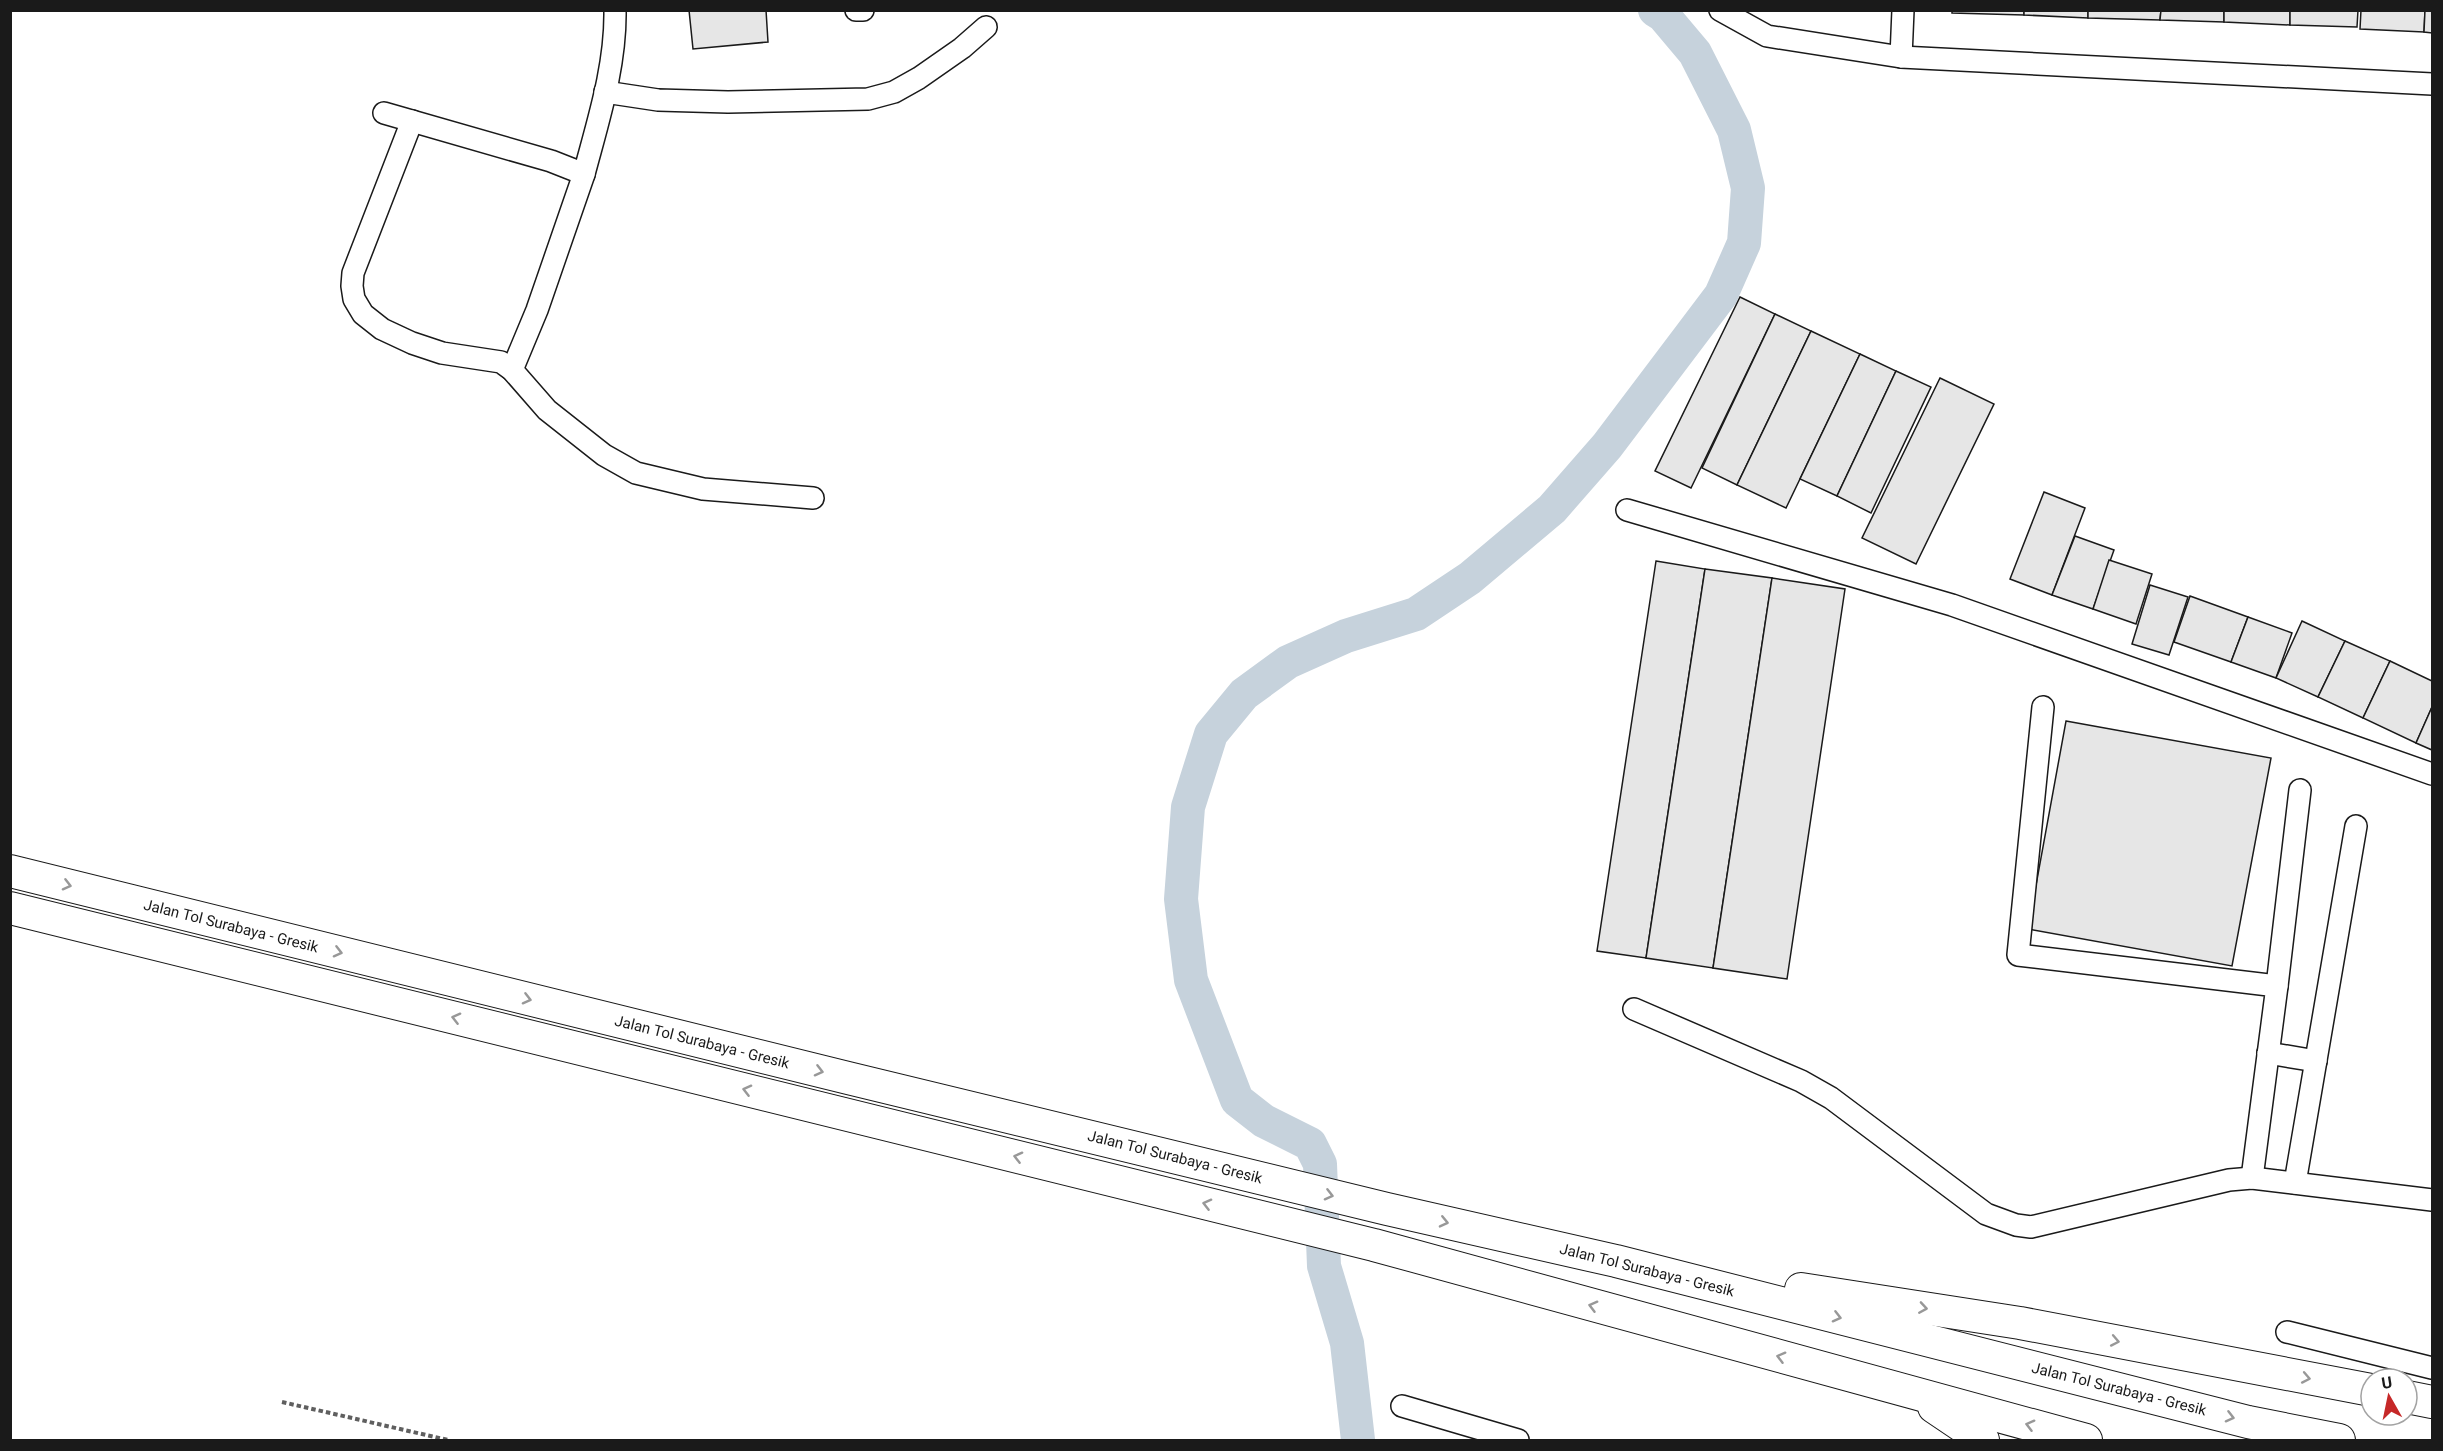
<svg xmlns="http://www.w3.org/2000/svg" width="2443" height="1451" font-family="Roboto,sans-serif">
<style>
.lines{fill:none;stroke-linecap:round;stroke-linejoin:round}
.river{stroke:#c6d2dc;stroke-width:34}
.building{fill:#e6e6e6;stroke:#1a1a1a;stroke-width:1.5}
.minor-casing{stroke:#1a1a1a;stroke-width:24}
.highway-casing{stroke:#1a1a1a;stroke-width:34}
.path{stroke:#5f5f5f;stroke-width:4;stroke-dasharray:4.5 3;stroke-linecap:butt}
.minor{stroke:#fff;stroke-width:21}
.highway{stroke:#fff;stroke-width:32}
.oneway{stroke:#989898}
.labels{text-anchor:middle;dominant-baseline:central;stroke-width:4.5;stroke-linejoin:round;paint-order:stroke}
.street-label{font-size:15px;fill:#1a1a1a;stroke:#fff}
</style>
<rect width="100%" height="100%" fill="#fff"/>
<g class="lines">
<polyline class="river" points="1358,1440 1347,1343 1324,1266 1320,1164 1310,1144 1264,1121 1237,1100 1191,980 1181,899 1188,807 1211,734 1244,694 1288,662 1346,636 1416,614 1470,578 1552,509 1607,446 1721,295 1744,243 1748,188 1734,130 1695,53 1663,15 1655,10"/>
</g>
<g class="building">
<polygon points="689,10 766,10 768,42 693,49"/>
<polygon points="1952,10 2024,10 2024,15 1952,13"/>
<polygon points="2024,10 2088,10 2088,18 2024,15"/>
<polygon points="2088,10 2161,10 2160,20 2088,18"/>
<polygon points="2161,10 2224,10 2224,22 2160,20"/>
<polygon points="2224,10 2290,10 2290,25 2224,22"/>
<polygon points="2290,10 2358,10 2357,27 2290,25"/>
<polygon points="2361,10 2425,10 2424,32 2360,29"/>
<polygon points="2425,10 2432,10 2432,33 2424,32"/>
<polygon points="1740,297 1775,314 1691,488 1655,471"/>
<polygon points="1775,314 1811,331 1737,485 1702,468"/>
<polygon points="1811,331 1860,354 1786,508 1737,485"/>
<polygon points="1860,354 1896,371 1837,496 1800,479"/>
<polygon points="1896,371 1931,387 1871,513 1837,496"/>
<polygon points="1940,378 1994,404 1916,564 1862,538"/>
<polygon points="2044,492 2085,508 2052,595 2010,579"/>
<polygon points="2075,536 2114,550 2093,609 2052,595"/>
<polygon points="2109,560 2152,574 2136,624 2093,609"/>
<polygon points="1656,561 1705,569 1646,958 1597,951"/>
<polygon points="1705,569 1772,578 1713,968 1646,958"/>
<polygon points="1772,578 1845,589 1787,979 1713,968"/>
<polygon points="2150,585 2188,597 2169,655 2132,644"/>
<polygon points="2190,596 2248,617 2231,662 2174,642"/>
<polygon points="2248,617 2292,633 2276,678 2231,662"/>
<polygon points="2302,621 2345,641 2318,697 2276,678"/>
<polygon points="2345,641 2390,661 2363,718 2318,697"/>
<polygon points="2390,661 2432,681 2432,707 2416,743 2363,718"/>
<polygon points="2432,707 2432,750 2416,743"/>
<polygon points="2066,721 2271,758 2232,966 2028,929"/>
</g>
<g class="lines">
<g class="minor-casing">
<g id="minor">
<polyline points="856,10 863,10"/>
<polyline points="1720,10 1767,36 1901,57 2432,84"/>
<polyline points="1901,57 1903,10"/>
<polyline points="605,92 658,100 728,102 868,99 894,92 919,78 962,48 986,27"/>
<path d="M384,113L551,161L584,174C598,121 616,66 615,10"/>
<polyline points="412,121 353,273 352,286 354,299 363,314 382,329 412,343 442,353 501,362 512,370 547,410 604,455 636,473 703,489 813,498"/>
<polyline points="512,370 537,310 584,174"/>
<polyline points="1627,510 1952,605 2432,774"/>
<polyline points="2043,707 2018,955 2277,986 2252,1178"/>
<polyline points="2277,986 2300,790"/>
<polyline points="1634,1009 1801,1081 1831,1098 1986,1214 2016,1225 2031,1227 2229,1180 2252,1178 2432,1200"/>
<polyline points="2268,1053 2316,1061"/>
<polyline points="2295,1183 2356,826"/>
<polyline points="2287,1332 2432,1368"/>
<polyline points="1402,1406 1518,1440"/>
</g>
</g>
<g class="highway-casing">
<g id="highway">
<polyline points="10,871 848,1078 1387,1209 1616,1261 2248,1422 2339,1440"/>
<polyline points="10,908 1374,1245 2086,1440"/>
<polyline points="1801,1289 2020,1323 2371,1390"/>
<polyline points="2407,1397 2432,1402"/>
<polyline points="1934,1407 1983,1440"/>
</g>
</g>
<polyline class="path" points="282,1402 448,1440"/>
<use href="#minor" class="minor"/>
<use href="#highway" class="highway"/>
</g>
<defs><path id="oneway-chevron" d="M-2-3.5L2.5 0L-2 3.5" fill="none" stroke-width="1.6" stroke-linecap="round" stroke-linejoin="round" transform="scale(1.5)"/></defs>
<g class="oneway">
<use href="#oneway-chevron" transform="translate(67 885) rotate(14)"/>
<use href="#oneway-chevron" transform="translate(338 952) rotate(14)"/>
<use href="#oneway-chevron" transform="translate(527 999) rotate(14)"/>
<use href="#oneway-chevron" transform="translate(456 1018) rotate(-166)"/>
<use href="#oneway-chevron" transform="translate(819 1071) rotate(14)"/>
<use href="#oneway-chevron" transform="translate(747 1090) rotate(-166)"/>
<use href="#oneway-chevron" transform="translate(1018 1157) rotate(-166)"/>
<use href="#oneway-chevron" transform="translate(1329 1195) rotate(14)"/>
<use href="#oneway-chevron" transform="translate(1207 1204) rotate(-166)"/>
<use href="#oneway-chevron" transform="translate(1444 1222) rotate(13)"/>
<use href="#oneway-chevron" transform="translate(1593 1306) rotate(-165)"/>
<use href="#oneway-chevron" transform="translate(1923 1308) rotate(9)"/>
<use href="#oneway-chevron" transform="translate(1837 1317) rotate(14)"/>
<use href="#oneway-chevron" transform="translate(2115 1341) rotate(11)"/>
<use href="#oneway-chevron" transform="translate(1781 1357) rotate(-165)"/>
<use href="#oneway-chevron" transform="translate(2306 1378) rotate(11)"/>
<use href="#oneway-chevron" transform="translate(2230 1417) rotate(14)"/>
<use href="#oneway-chevron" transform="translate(2030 1425) rotate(-165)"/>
</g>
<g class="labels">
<g class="street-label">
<text transform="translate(231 926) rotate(14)">Jalan Tol Surabaya - Gresik</text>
<text transform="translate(702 1042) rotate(14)">Jalan Tol Surabaya - Gresik</text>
<text transform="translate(1175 1157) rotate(14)">Jalan Tol Surabaya - Gresik</text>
<text transform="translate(1647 1270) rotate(14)">Jalan Tol Surabaya - Gresik</text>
<text transform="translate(2119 1389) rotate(14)">Jalan Tol Surabaya - Gresik</text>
</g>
</g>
<rect width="2443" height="1451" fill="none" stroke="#1a1a1a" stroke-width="24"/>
<g transform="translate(2389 1397) rotate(351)"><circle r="28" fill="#ffffff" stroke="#a3a3a3" stroke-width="1.5"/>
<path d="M0-4.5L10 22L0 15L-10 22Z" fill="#c62828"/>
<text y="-9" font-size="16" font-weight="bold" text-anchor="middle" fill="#1a1a1a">U</text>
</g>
</svg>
